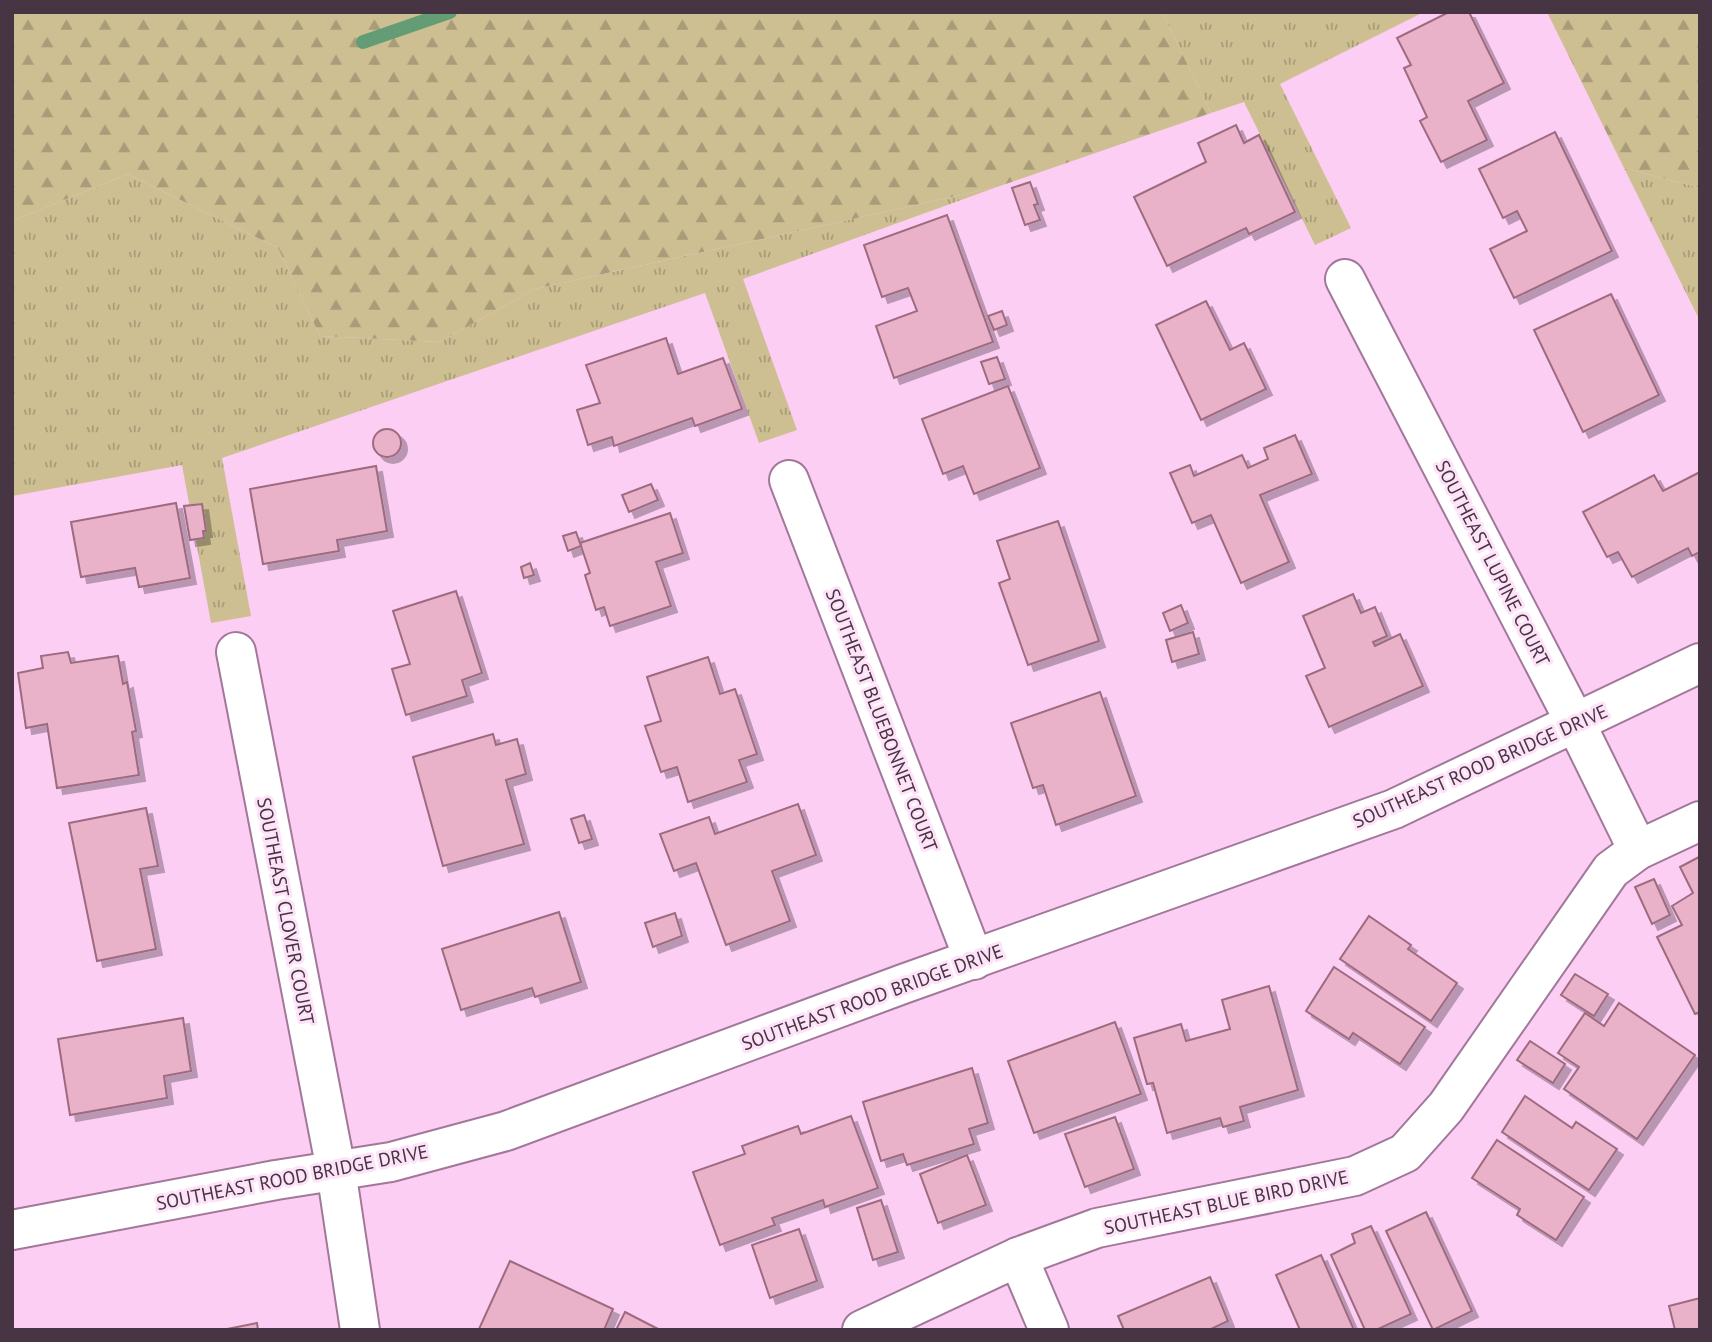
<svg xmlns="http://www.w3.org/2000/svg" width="1712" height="1342" font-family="'PT Sans',sans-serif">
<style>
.grass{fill:url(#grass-tufts)}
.forest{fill:url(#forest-firs)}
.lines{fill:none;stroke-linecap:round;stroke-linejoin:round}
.stream{stroke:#649c75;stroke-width:14}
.building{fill:#e9b2c8;stroke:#9d6b7f;stroke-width:2;filter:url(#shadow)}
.minor-casing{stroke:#a2789a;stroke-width:42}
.minor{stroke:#fff;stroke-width:38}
.labels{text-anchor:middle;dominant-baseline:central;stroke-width:6;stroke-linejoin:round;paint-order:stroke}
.street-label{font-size:19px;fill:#473543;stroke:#fee2f8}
</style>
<defs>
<pattern id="grass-tufts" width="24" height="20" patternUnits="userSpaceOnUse" patternTransform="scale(1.75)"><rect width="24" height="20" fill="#cdbf92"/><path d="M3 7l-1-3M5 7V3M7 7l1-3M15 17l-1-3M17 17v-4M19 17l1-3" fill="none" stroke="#a89c79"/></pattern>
<pattern id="forest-firs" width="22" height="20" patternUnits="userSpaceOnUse" patternTransform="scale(1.75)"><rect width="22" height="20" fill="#cdbf92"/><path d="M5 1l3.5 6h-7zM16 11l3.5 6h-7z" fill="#a89c79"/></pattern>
<filter id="shadow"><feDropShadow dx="6" dy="6" stdDeviation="0" flood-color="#0004"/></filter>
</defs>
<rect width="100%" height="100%" fill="#fccef3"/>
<g class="grass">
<polygon points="1162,12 1424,12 1280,84 1351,228 1315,245 1244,102 1211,113"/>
<polygon points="1624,168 1700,188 1700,321"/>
<polygon points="128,174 278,248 320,336 440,342 535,289 997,187 743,279 797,430 759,443 705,293 222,458 251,616 211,623 182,465 12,496 12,221"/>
</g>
<g class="forest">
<polygon points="12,12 1162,12 1211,113 997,187 535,289 440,342 320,336 278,248 128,174 12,221"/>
<polygon points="1547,12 1700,12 1700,188 1624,168"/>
</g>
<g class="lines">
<polyline class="stream" points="363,42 450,12"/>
</g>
<g class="building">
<polygon points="1449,12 1469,12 1504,83 1468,101 1487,140 1441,162 1420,121 1427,117 1404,68 1411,65 1397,38"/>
<polygon points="1236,125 1244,143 1259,135 1295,212 1249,234 1246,228 1167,266 1134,197 1206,162 1198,143"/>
<polygon points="1555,132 1612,251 1514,298 1490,249 1527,231 1517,211 1503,218 1479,169"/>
<polygon points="1030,182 1038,204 1034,205 1040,220 1025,225 1012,188"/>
<polygon points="947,215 993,342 894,378 876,326 917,311 908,288 882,297 864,245"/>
<polygon points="1611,294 1659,395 1583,432 1534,330"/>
<polygon points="1206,301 1230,350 1244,343 1266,389 1201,420 1156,325"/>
<polygon points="1002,311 1007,325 994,330 988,316"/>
<polygon points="666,338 678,374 723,358 742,409 695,426 692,418 614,446 612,437 588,445 577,410 600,403 586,365"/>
<polygon points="997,357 1005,379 989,384 981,362"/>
<polygon points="1008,386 1040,468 974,494 963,466 943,474 922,419"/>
<circle cx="387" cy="443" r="14"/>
<polygon points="1295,435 1312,474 1260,495 1289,562 1241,583 1211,515 1192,523 1170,473 1190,465 1194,476 1242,455 1248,468 1268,459 1264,448"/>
<polygon points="376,466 387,531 337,540 339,551 263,564 250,489"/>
<polygon points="1700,472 1700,552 1692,556 1688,548 1632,577 1618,552 1607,557 1583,512 1654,475 1663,491"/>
<polygon points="651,484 658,500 629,512 622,495"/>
<polygon points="176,503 190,578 139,587 135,568 81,577 71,522"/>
<polygon points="202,504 206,531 203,531 204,538 190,540 184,506"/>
<polygon points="670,513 683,553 656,562 671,606 610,626 604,607 596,610 585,575 590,573 580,543"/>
<polygon points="1058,521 1099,641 1028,665 999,583 1010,579 997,541"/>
<polygon points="576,532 581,546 568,551 563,536"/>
<polygon points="530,563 534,575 524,578 521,567"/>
<polygon points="456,591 482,673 462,680 467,696 406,715 392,669 410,664 393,611"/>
<polygon points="1353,594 1361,613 1375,607 1387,636 1373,642 1375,646 1400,634 1423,686 1329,727 1306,676 1325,668 1303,616"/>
<polygon points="1181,605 1188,623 1170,631 1163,613"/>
<polygon points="1193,632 1199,654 1172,662 1166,640"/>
<polygon points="68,652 71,663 118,656 123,684 127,682 136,731 132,732 139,775 57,788 47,724 26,728 18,673 43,668 41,656"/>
<polygon points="708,657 720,694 735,689 757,754 739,760 747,782 688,802 677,767 661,772 645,726 661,721 647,677"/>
<polygon points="1100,692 1136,796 1056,825 1043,785 1033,788 1011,723"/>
<polygon points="493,734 496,745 517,739 526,774 506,780 524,844 443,866 413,757"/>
<polygon points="798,804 816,855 772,871 790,921 726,945 696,863 674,871 660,834 709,817 715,834"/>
<polygon points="146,808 158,866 140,869 156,949 97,961 69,823"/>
<polygon points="584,815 592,839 579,843 571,819"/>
<polygon points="1699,857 1700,1012 1695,1014 1657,937 1682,925 1672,906 1693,893 1680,867"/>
<polygon points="1654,879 1670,915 1652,924 1635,887"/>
<polygon points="559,912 581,982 535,997 532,988 461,1010 442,949"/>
<polygon points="675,913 682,936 653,947 645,923"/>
<polygon points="1369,916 1411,945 1408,949 1457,983 1431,1021 1340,959"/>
<polygon points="1334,967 1425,1027 1400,1064 1353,1033 1349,1039 1306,1011"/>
<polygon points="1575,974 1608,994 1594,1016 1561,995"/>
<polygon points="1269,986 1298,1090 1240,1107 1244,1121 1223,1127 1220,1118 1167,1133 1153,1083 1147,1084 1134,1038 1181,1024 1186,1041 1230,1029 1222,1000"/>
<polygon points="1619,1003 1695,1055 1637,1139 1564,1089 1579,1067 1558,1053 1585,1013 1604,1026"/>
<polygon points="183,1018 191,1071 164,1076 167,1098 70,1115 58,1039"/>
<polygon points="1115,1022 1141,1094 1034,1133 1008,1061"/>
<polygon points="1530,1041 1565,1064 1553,1083 1517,1060"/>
<polygon points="972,1068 988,1123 969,1129 974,1144 907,1165 903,1154 881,1161 863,1102"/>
<polygon points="1525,1096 1572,1128 1576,1122 1617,1149 1589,1190 1502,1132"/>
<polygon points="851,1116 878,1188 825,1207 823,1200 772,1218 775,1225 720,1245 693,1172 745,1154 742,1146 798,1126 801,1134"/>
<polygon points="1115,1117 1134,1169 1085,1187 1065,1134"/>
<polygon points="1497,1140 1584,1197 1556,1240 1517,1215 1520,1209 1472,1178"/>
<polygon points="967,1155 986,1205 938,1223 920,1174"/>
<polygon points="881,1200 898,1252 873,1260 857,1208"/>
<polygon points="1426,1212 1472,1311 1433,1330 1386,1231"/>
<polygon points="1371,1226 1411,1314 1376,1330 1365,1330 1331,1255 1355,1243 1352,1234"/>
<polygon points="799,1229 817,1281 770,1298 752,1245"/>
<polygon points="1321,1255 1354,1330 1300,1330 1276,1275"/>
<polygon points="510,1261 613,1309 604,1330 479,1329"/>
<polygon points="1210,1277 1228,1321 1209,1330 1124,1330 1118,1316"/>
<polygon points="1700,1298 1700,1330 1675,1330 1669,1306"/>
<polygon points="625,1312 660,1330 616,1330"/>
<polygon points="257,1323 258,1330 222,1330"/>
</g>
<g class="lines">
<g class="minor-casing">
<g id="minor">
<polyline points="1345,279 1576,724 1638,850"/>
<polyline points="789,480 974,960"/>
<polyline points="236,652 336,1170 360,1330"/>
<polyline points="12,1230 276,1180 391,1162 506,1131 903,984 1394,809 1700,663"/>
<polyline points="1018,1257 1049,1330"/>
<polyline points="862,1330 1018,1257 1097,1228 1355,1176 1405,1153 1446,1107 1611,870 1638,850 1700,821"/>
</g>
</g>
<use href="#minor" class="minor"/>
</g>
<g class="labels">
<g class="street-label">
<text transform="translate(1493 563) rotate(63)">SOUTHEAST LUPINE COURT</text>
<text transform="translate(882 720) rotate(69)">SOUTHEAST BLUEBONNET COURT</text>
<text transform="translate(1480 766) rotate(-24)">SOUTHEAST ROOD BRIDGE DRIVE</text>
<text transform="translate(286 911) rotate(79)">SOUTHEAST CLOVER COURT</text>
<text transform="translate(872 997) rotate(-20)">SOUTHEAST ROOD BRIDGE DRIVE</text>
<text transform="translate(292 1177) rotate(-11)">SOUTHEAST ROOD BRIDGE DRIVE</text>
<text transform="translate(1226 1202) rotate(-12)">SOUTHEAST BLUE BIRD DRIVE</text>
</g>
</g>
<rect width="1712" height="1342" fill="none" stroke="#473543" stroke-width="28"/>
</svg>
